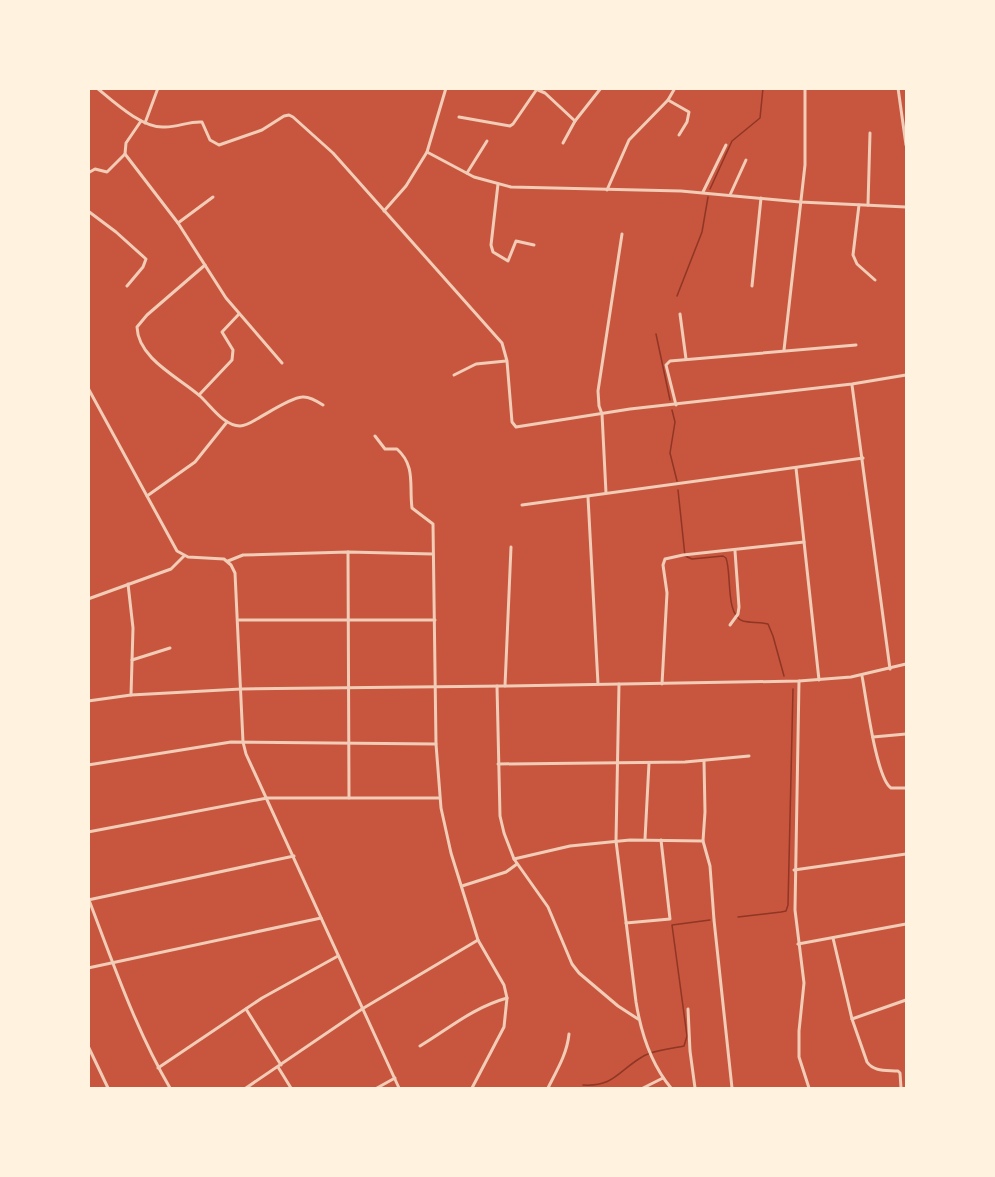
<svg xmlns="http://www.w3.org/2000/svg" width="995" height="1177" font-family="Roboto,sans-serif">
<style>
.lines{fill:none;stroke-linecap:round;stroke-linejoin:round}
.stream{stroke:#8f3625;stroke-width:1.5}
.minor{stroke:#f1ccb7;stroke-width:3}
</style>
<rect width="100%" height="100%" fill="#c8553d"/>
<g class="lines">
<g class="stream">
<polyline points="710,189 732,141 760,118 763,88"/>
<polyline points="677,296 702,232 708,197"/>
<polyline points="656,334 670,400"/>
<polyline points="672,410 675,422 670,453 677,481"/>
<path d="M678,490L685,556L692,559L723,556L726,558C732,574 725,615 743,621C751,623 760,622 768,624L773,636L784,676"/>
<polyline points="738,917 781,912 786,911 788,905 793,689"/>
<path d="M583,1085C614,1087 618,1071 642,1057C652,1050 671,1049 684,1046L687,1036L672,925L710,920"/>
</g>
<g class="minor">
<path d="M97,88C114,102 143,129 165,127C178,127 190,121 202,122L210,140L219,145L262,130L284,116L289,115L293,117L333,153L502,343L507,361L512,422L516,427L630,409L852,384L906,375"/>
<polyline points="898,88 906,145"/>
<polyline points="538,90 545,93 575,121"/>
<polyline points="668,100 689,112 687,122 679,135"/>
<polyline points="459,117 510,126 513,124 537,89"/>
<polyline points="141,121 126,143 125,154 178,223 226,298 282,363"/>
<polyline points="145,123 158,88"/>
<polyline points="563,143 575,121 601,88"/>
<polyline points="427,152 474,177 511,187 681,191 800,202 906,207"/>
<polyline points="88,173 95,169 107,172 125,154"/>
<polyline points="467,173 487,141"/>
<polyline points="498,184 491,245 493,252 508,261 516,241 534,245"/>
<polyline points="607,190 629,140 668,100 675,88"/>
<polyline points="703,192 726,145"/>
<polyline points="730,195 746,160"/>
<polyline points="859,205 853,255 857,264 875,280"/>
<polyline points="868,205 870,133"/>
<polyline points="88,211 116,232 146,259 143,267 127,286"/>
<polyline points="384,211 406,186 427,152 446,88"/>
<polyline points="178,223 213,197"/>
<path d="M205,265L147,315L137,327C138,359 180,378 200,396C211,406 224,426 240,426C246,426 252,422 257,419C268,413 290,398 302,397C309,396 317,401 323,405"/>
<polyline points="752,286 761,198"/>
<polyline points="680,314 686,359"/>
<polyline points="784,350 805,165 805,88"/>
<polyline points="454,375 476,364 506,361"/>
<polyline points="852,385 890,669"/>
<polyline points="88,388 177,551 188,557 224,559 231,565 235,573 243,742 246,754 399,1088"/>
<polyline points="199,395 232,360 233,350 222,332 239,314"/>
<polyline points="676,405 666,365 670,361 856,345"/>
<path d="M375,436L385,449H397C416,466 409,485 412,508L433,524L436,744L441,808L451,853L478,940L504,985L507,998L504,1027L472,1088"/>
<polyline points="796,468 819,680"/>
<polyline points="606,493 602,414 599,406 598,391 622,234"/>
<polyline points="147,496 195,462 227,422"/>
<polyline points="588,497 598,684"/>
<polyline points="522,505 863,458"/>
<polyline points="348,552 349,798"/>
<polyline points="228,561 243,555 348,552 433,554"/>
<polyline points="128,584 133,628 131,695"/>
<polyline points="88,599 171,569 184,556"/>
<polyline points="239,620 435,620"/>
<polyline points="730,625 738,614 739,607 735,551"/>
<polyline points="132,660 170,648"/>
<path d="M862,676C866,696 876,778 891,788H906"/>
<polyline points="799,681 795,910 804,983 799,1031 799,1057 809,1088"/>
<path d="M619,684L616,841L636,1002C641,1033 651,1064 671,1088"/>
<polyline points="662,684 667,593 663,565 665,559 683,555 804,542"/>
<polyline points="497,686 500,816 504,833 514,859 548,907 572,964 579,973 618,1006 638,1019"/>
<polyline points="505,686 511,547"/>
<polyline points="88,701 131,695 241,689 505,686 799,681 851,677 906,664"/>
<polyline points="873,737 906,734"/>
<polyline points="704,761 705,812 703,841 710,866 714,920 732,1088"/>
<polyline points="498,764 685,762 749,756"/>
<polyline points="88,765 231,742 436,744"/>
<polyline points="88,832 267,798 439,798"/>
<polyline points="645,839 649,763"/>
<polyline points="514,859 570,846 630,840 703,841"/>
<polyline points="794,870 906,854"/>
<polyline points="462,886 506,872 517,864"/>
<polyline points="88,900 294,856"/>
<path d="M89,900C113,963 136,1030 170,1088"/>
<polyline points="626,923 670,919 661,840"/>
<path d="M833,938L852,1019L867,1062C874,1072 886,1070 898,1071L900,1073L901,1088"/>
<polyline points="798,944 906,924"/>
<polyline points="88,968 321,918"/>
<polyline points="246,1009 281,1065"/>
<polyline points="688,1009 690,1051 695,1088"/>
<polyline points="852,1019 906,1000"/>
<polyline points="88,1046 108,1088"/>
<path d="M420,1046C450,1028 472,1008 507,998"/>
<polyline points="278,1067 291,1088"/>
<polyline points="158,1068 262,998 338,956"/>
<polyline points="246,1088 362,1009 478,940"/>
<polyline points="377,1088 395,1078"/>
<path d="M548,1088C557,1070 567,1054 569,1034"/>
<polyline points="643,1088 663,1078"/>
</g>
</g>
<rect width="995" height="1177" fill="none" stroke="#fff3e0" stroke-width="180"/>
</svg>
